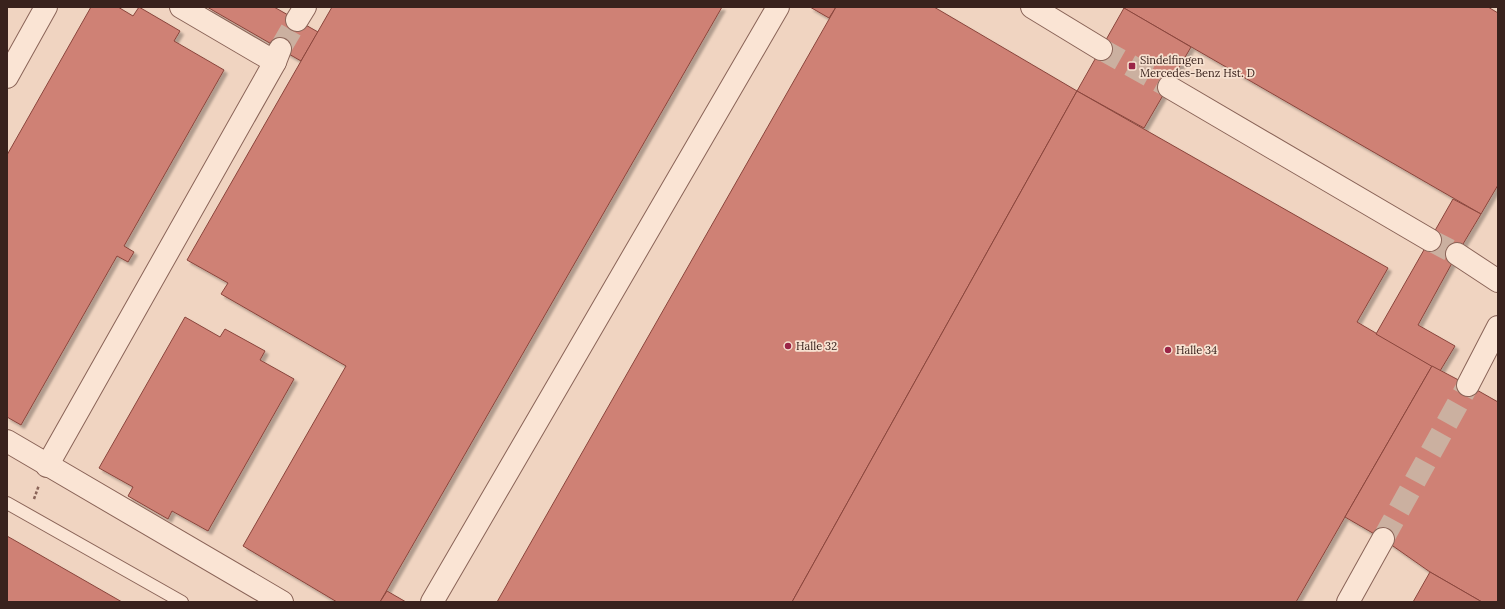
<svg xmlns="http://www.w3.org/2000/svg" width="1505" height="609" font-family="Lora,serif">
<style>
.building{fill:#cf8175;stroke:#8a453c;filter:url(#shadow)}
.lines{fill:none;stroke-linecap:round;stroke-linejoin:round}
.minor-tunnel{stroke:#cbb0a0;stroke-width:22;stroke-dasharray:22 11;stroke-linecap:butt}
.service-casing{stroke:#8a6458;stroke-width:14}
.minor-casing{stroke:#8a6458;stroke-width:24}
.path{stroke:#8a6458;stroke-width:2.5;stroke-dasharray:3 2;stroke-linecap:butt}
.service{stroke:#fae4d4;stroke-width:12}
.minor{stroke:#fae4d4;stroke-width:22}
.poi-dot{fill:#9b2547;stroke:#f7e1d0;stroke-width:1.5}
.labels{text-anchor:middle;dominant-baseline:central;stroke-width:3.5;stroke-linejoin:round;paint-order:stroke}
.poi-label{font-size:11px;fill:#39221d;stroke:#f7e1d0;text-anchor:start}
</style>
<defs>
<filter id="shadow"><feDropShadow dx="3.5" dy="3.5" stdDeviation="1" flood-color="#0004"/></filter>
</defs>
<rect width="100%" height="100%" fill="#f0d4c1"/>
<g class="building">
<polygon points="91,7 118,7 133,16 139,7 180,31 174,41 224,70 124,246 134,252 128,262 117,256 21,425 7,417 7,155"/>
<polygon points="207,7 274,7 318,32 301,61"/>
<polygon points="332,7 722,7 380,602 337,602 243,546 346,366 221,294 228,283 187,260"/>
<polygon points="810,7 836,7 829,18"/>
<polygon points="836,7 934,7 1077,91 792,602 497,602"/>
<polygon points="1122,7 1488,7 1498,13 1498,185 1481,214"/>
<polygon points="1124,8 1191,47 1144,128 1077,91"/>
<polygon points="1077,91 1388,268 1357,322 1432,366 1296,602 792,602"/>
<polygon points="1453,199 1481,214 1457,254 1418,325 1455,346 1440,371 1376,334"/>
<polygon points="185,317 220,337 225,329 265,351 260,360 294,379 208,531 172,511 168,519 128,496 133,487 99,468"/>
<polygon points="1432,366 1468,385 1498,402 1498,602 1482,602 1430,572 1383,539 1345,517"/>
<polygon points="7,536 122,602 7,602"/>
<polygon points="1430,572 1482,602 1413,602"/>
<polygon points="387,591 406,602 380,602"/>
</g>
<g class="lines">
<g class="minor-tunnel">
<polyline points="280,49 297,20"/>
<polyline points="1101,49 1169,87"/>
<polyline points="1430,240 1457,254"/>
<polyline points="1383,539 1468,385"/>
</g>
<g class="service-casing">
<polyline id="service" points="7,503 182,602"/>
</g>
<g class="minor-casing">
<g id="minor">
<polyline points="181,7 275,62"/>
<polyline points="1032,7 1101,49"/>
<polyline points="297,20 305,7"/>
<polyline points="7,77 46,7"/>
<polyline points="1169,87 1430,240"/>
<polyline points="1457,254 1498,281"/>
<polyline points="1468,385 1498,327"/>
<polyline points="7,441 282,602"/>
<polyline points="47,466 275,62 280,49"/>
<polyline points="432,602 778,7"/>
<polyline points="1348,602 1383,539"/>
</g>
</g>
<polyline class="path" points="34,499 39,485"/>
<use href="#service" class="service"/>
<use href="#minor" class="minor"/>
</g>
<g class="poi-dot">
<rect x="1128" y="62" width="8" height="8" rx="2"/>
<circle cx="788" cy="346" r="4"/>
<circle cx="1168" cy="350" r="4"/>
</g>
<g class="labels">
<g class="poi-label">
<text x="1140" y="60">Sindelfingen<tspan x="1140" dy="13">Mercedes-Benz Hst. D</tspan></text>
<text x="796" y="346">Halle 32</text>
<text x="1176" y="350">Halle 34</text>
</g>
</g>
<rect width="1505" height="609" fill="none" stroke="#39221d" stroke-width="16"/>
</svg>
